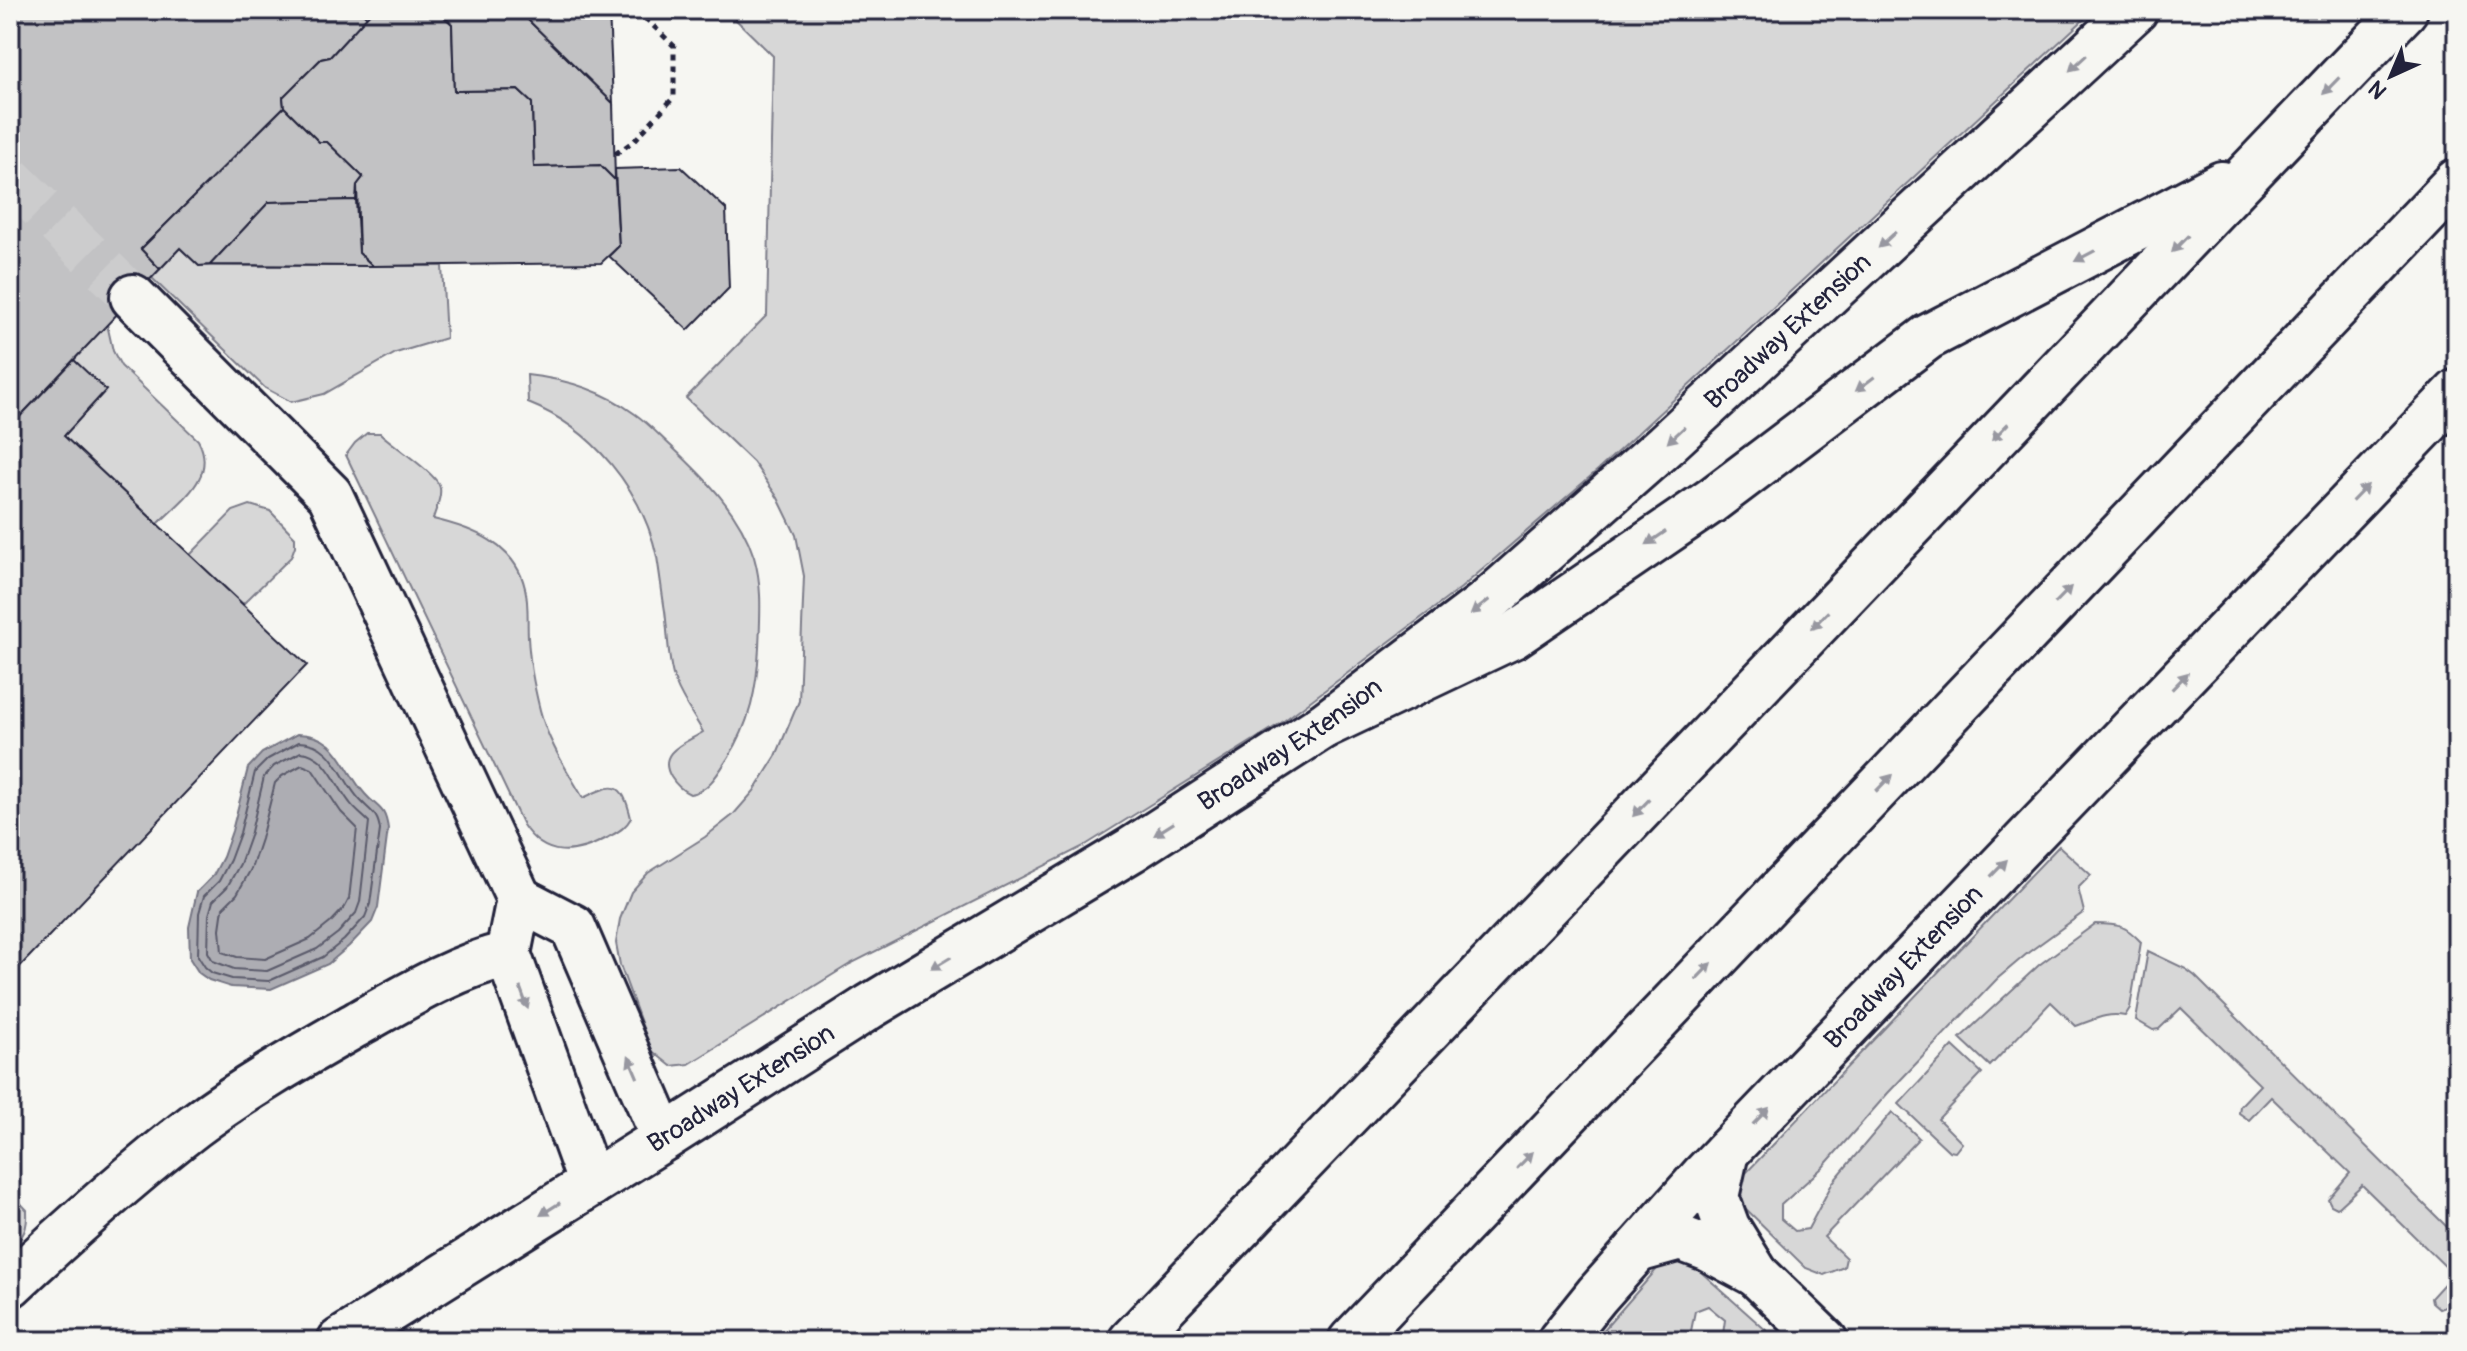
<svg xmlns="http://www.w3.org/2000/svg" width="2467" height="1351" font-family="Pangolin,sans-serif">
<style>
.green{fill:#d7d7d7;stroke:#7c7c89;stroke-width:2}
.water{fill:#adadb3;stroke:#757583;stroke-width:2}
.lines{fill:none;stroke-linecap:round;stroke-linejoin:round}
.shore{stroke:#5a5a6b;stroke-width:2}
.building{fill:#c2c2c4;stroke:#22223b;stroke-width:2}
.minor-tunnel{stroke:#cccccd;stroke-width:44;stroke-dasharray:44 22;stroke-linecap:butt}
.minor-casing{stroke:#22223b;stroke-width:50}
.major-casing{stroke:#22223b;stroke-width:50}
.highway-casing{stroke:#22223b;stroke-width:50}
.path{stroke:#22223b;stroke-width:5;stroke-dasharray:6 6;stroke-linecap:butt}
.minor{stroke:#f6f6f2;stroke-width:44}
.major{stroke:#f6f6f2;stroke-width:44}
.highway{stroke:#f6f6f2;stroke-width:44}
.oneway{fill:#9797a0}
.labels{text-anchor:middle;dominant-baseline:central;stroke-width:6;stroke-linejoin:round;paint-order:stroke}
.street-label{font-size:26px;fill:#22223b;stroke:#f6f6f2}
</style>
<rect width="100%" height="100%" fill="#f6f6f2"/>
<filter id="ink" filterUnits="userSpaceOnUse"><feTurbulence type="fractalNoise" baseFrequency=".0125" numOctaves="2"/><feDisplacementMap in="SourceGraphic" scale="16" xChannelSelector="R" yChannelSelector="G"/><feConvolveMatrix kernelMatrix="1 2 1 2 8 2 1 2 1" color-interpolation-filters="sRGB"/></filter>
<g filter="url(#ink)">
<g class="green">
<polygon points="726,10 2094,10 1599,469 1461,588 1281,723 1084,846 850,964 689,1064 671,1066 651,1050 620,965 616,943 620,919 631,892 648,873 705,837 733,815 754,791 776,756 799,701 804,576 796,535 778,498 753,462 686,398 767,315 773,56"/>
<polygon points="180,248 199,266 442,266 446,338 396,353 324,394 291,402 265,388 152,278"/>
<path d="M107,324L113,351L121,366L198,440C218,477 181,500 158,524L64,436L105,391L74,360Z"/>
<path d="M527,375C565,379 604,391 635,414C648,423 660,436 671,446C705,478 740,512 754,557C763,588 760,617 759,648C757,688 750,724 728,758C719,772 708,792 690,794C681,790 676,785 671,777C656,751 686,743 703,732C694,716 682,700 676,684C668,665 668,633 665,611C662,593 660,575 657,557C642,489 592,428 528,403Z"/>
<path d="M367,433H380C392,445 439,475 440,488C442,498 435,510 433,519C472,528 515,544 525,588C529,604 527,621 528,637C529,658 535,690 540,710C548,742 567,770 583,798C614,783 622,780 631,818C625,829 617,832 607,838C575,855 545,859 523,825L346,455L355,443Z"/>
<polygon points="250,505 270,511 295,537 295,546 291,557 243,604 190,555 233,511"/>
<polygon points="2059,846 2091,875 2078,888 2084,912 2029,952 1997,979 1888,1093 1823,1167 1781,1205 1781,1219 1795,1231 1808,1229 1833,1182 1892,1112 1919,1138 1824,1237 1846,1258 1844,1267 1824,1275 1806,1268 1742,1205 1738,1195 1744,1175"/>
<path d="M2095,924C2119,924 2125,925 2141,942L2130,1008L2125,1016C2106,1012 2094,1020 2076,1026L2051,1002L1990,1066L1960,1038L2039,965Z"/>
<polygon points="2148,951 2186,969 2195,976 2457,1237 2457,1294 2445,1307 2439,1309 2432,1303 2431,1298 2453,1274 2362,1185 2337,1208 2331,1205 2328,1199 2350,1173 2271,1097 2249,1120 2239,1113 2240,1106 2260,1085 2181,1008 2159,1029 2153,1030 2136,1020"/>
<polygon points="1953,1046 1982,1073 1938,1119 1962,1143 1955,1152 1949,1151 1899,1104"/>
<path d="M10,1192L27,1210C28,1228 24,1237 10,1249Z"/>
<polygon points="1683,1260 1692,1264 1778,1341 1709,1341 1723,1334 1725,1320 1708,1306 1695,1311 1689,1341 1594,1341 1656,1270 1662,1264"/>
</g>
<path class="water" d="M297,734C339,734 342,768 365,794C378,809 385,806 388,829L378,907L372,922L349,946L328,964L271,989L231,987L209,980L199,973L190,959L189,927L197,892L213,876L223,857L232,831L248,768L262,753Z"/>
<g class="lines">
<g class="shore">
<path d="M299,742C334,742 340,779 360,800C370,811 378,813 380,830L370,904L365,917L344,940L323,957L269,981L232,979L212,973L205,967L198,956L199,913L204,896L219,881L230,860L240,833L255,772L268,759Z"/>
<path d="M301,752C327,754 336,786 350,803C355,810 363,816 369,822L360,902L356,913L338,933L317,949L267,971L234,969L213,961L208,952L209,915L213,901L227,887L240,864L250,836L264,777L274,766Z"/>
<polygon points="302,765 312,769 341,812 357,828 349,899 345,907 330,923 310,939 265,959 237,957 222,952 220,929 223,908 237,894 251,869 261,839 275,783 282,776"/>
</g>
</g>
<g class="building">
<polygon points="10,10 360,10 367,17 330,57 321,59 283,97 284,107 141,249 160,269 10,427"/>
<polygon points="437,10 452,24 454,91 518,90 532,103 534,167 600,165 615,180 619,246 601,263 373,266 359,253 357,185 363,177 327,142 319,142 284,107 283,97 321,59 330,57 372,11"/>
<polygon points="437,10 518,10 613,103 615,180 600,165 534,167 532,103 518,90 454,91 452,24"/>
<polygon points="518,10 609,10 613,103"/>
<polygon points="284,107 319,142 327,142 363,177 357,185 356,200 269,202 210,265 199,266 180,248 160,269 141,249"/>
<polygon points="681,167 726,209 729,288 688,330 609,256 619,246 615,169"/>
<polygon points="356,200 359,253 373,266 210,265 269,202"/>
<polygon points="74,360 106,390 64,436 307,665 10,977 10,427"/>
</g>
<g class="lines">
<polyline class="minor-tunnel" points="10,178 133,297"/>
<g class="minor-casing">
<g id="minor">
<polyline points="133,297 330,495 519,899"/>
<polyline points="1726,1152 1716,1197 1727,1227 1756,1274 1825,1341"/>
<polyline points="591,1184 508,954 519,899 573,927 664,1138"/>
<polyline points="1637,1250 1680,1238 1709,1249 1756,1274"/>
<path d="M10,1285C69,1230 130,1175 194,1126C246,1087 303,1055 359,1023C407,996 455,967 508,954"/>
</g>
</g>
<g class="major-casing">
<g id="major">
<path id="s1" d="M340,1341L664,1138L869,1007L1131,850L1323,726L1487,602L1665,445L2135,10"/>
<path id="s2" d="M1560,1341L1597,1295L1704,1175L2457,392"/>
</g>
</g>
<g class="highway-casing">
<g id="highway">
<polyline points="1323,726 1513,636 1711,501 1928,337 2222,184"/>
<polyline points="1131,1341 2405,10"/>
<polyline points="1351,1341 2457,181"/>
</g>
</g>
<polyline class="path" points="615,154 634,141 674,97 674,46 637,10"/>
<use href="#minor" class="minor"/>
<use href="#major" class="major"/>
<use href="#highway" class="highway"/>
</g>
<defs><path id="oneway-solid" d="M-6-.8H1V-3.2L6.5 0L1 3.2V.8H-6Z" transform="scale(2)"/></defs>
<g class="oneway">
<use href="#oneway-solid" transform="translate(2078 63) rotate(137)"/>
<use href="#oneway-solid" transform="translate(2331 86) rotate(134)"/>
<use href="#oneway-solid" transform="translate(1887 240) rotate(137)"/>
<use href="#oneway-solid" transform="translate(2180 244) rotate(134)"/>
<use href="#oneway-solid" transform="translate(2085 256) rotate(152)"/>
<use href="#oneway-solid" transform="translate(1865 384) rotate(143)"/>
<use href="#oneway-solid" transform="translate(2000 432) rotate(134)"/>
<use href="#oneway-solid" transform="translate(1676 435) rotate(137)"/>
<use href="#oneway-solid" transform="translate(2360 493) rotate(-46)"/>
<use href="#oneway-solid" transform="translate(1656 538) rotate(146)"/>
<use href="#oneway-solid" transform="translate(2063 595) rotate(-46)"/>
<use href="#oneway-solid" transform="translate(1480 607) rotate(142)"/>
<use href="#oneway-solid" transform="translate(1820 620) rotate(134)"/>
<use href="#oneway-solid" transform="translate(2180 681) rotate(-46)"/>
<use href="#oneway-solid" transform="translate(1884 783) rotate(-46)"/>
<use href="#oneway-solid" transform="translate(1641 808) rotate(134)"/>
<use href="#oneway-solid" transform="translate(1164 829) rotate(148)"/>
<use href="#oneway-solid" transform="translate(1999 868) rotate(-46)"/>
<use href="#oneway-solid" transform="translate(941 963) rotate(149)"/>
<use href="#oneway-solid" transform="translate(1704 971) rotate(-46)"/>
<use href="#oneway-solid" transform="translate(524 998) rotate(70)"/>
<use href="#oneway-solid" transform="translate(633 1067) rotate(-113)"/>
<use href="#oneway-solid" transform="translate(1761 1116) rotate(-46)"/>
<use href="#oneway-solid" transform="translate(1525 1160) rotate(-46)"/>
<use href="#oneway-solid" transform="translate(550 1209) rotate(148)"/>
</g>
</g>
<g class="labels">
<g class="street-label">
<text stroke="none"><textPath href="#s1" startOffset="1770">Broadway Extension</textPath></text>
<text stroke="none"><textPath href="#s1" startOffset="1122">Broadway Extension</textPath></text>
<text stroke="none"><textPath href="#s2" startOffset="508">Broadway Extension</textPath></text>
<text stroke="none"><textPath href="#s1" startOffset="474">Broadway Extension</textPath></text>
</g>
</g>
<rect width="2467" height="1351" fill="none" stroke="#f6f6f2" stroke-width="40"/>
<rect x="20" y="20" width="2427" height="1311" fill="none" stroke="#22223b" stroke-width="3" filter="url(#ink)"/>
<g transform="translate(2391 76) rotate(224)" stroke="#f6f6f2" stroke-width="6" paint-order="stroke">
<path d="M0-6L14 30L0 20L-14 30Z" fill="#22223b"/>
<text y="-12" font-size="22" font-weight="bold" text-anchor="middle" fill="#22223b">N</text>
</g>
</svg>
